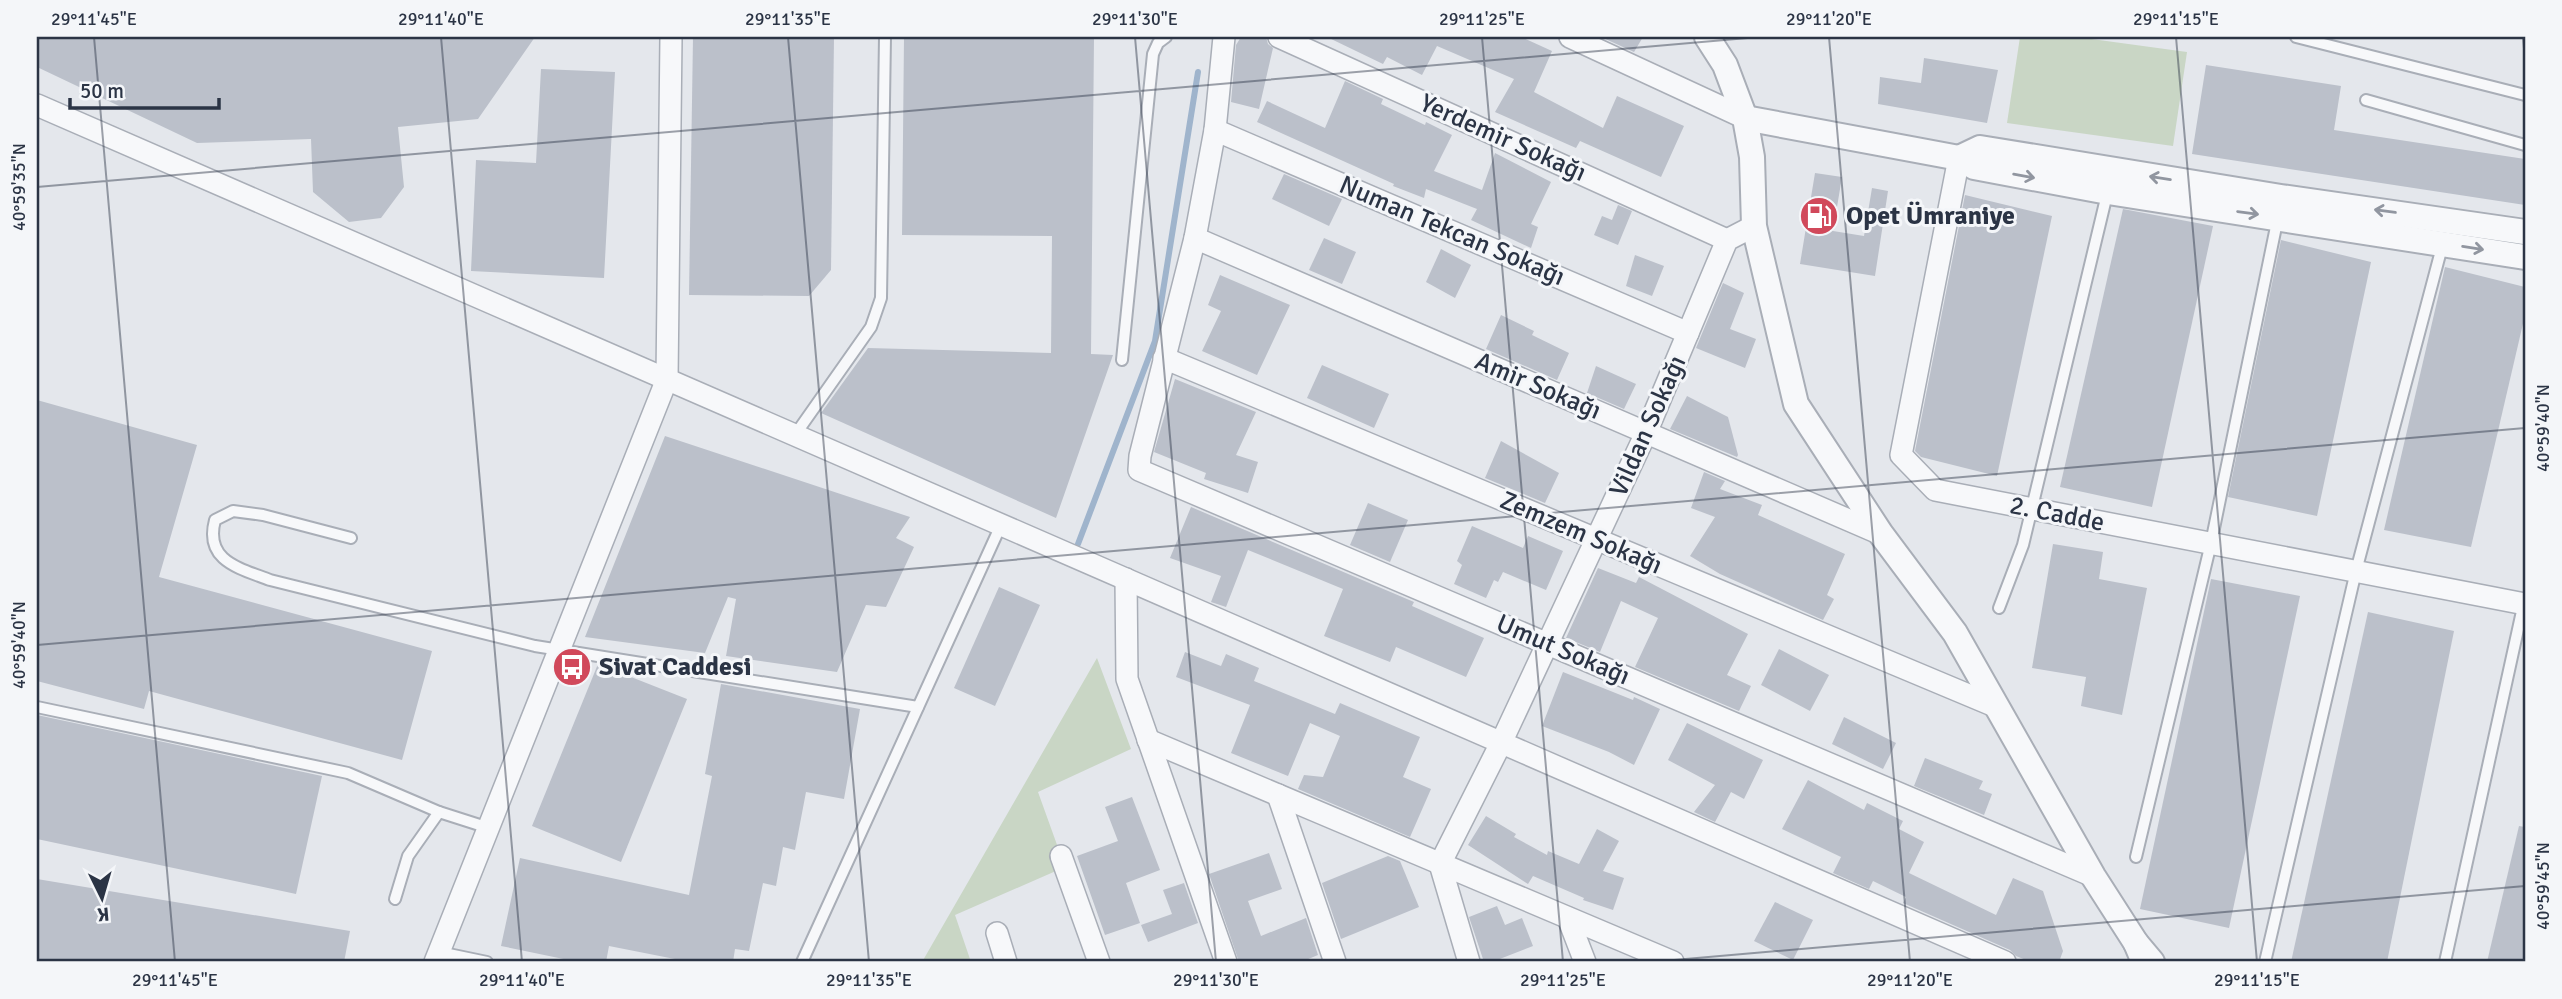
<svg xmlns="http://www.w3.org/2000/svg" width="2562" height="999" font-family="Signika,sans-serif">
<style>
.green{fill:#c9d6c5}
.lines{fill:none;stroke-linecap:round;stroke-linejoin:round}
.stream{stroke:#9fb4cc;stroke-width:6}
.building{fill:#bbc0ca}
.service-casing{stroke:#a9aeb7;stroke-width:14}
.minor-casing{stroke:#a9aeb7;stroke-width:24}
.tertiary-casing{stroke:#a9aeb7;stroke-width:28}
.service{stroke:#f7f8fa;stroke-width:10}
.minor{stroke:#f7f8fa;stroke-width:21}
.tertiary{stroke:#f7f8fa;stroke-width:24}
.oneway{stroke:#9196a0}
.ticks{fill:none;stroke:#2b3445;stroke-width:2;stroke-opacity:0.45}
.labels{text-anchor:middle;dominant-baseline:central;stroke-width:6;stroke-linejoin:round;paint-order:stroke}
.street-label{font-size:26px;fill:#2b3445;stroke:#f4f6f9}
.poi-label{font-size:26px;font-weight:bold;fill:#2b3445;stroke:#f4f6f9;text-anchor:start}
.neatline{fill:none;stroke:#2b3445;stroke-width:2.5}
.ticks-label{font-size:18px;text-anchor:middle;fill:#2b3445}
</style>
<rect width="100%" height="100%" fill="#e4e7ec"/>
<g class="green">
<polygon points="2020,37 2077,37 2187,52 2173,146 2007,123"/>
<polygon points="1097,658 1131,749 1038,792 1065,867 955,915 971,962 922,962"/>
</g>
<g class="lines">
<polyline class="stream" points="1078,544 1155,341 1198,72"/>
</g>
<g class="building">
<polygon points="37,37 535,37 478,119 398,127 404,187 381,218 349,222 313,192 311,139 197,143 37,67"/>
<polygon points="693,37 834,37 831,270 809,296 689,295"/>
<polygon points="904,37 1094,37 1091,354 1113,355 1056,518 821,413 868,348 1051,353 1052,236 902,235"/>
<polygon points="1241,37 1266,37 1268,44 1273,48 1259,109 1231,102 1236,45"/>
<polygon points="1327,37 1521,37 1552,51 1534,92 1603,128 1617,96 1684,126 1661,177 1580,141 1576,148 1495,112 1514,79 1437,46 1422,75 1387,57 1383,64"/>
<polygon points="1601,37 1643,37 1634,52"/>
<polygon points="1924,58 1998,70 1987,123 1878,104 1880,77 1921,83"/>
<polygon points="2206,65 2341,86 2334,130 2525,159 2525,205 2192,154"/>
<polygon points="541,69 615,72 604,278 471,271 476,160 536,163"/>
<polygon points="1345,81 1383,99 1381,104 1425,125 1426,122 1452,135 1434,171 1482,190 1495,153 1551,182 1531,224 1538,227 1531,248 1471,220 1477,209 1426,189 1424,198 1393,186 1394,184 1257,122 1267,101 1325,128"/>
<polygon points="1815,173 1842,177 1833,231 1864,236 1872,188 1888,191 1875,276 1800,264"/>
<polygon points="1284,174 1342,199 1329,226 1272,199"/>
<polygon points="1965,195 2052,216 1997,476 1921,457 1915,451"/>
<polygon points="1618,205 1632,211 1618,245 1594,235 1602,216 1612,220"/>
<polygon points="2123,209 2213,226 2152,507 2060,487"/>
<polygon points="1324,238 1356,252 1342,284 1309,270"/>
<polygon points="2281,240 2371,262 2317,516 2228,497"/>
<polygon points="1441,249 1471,265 1455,298 1426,282"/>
<polygon points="1635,255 1664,266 1652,296 1626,286"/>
<polygon points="2445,267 2525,287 2525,315 2471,547 2384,530"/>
<polygon points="1220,275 1290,305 1257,375 1202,351 1221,311 1208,305"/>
<polygon points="1723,283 1744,293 1730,329 1756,339 1745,368 1696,348"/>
<polygon points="1501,315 1534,331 1532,335 1569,353 1557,380 1486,349"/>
<polygon points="1322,365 1389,394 1374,428 1307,398"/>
<polygon points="1596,366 1636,384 1624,409 1587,393"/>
<polygon points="1175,379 1256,412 1236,455 1258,462 1248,493 1204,479 1206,473 1154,452"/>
<polygon points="1687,396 1728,417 1738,455 1737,457 1670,429"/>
<polygon points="37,400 197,445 159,577 432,651 402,760 149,691 144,709 37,681"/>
<polygon points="665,436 910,517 896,538 914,547 886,607 866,605 837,672 726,656 736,599 728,597 705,653 585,637"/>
<polygon points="1501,441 1559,473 1545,503 1485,478"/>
<polygon points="1704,472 1725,481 1720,489 1762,505 1758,515 1845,554 1827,595 1834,599 1823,620 1720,574 1690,556 1715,517 1691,508"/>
<polygon points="1368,503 1408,520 1390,562 1350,545"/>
<polygon points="1191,507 1414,602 1412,606 1484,638 1466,677 1396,647 1390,662 1324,636 1343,589 1248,550 1226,607 1211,602 1221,576 1170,558"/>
<polygon points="1472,526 1523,548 1528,536 1563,551 1546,590 1503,572 1498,582 1494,580 1486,598 1454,584 1462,565 1457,561"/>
<polygon points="2053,544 2103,552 2099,579 2147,588 2122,715 2081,706 2086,677 2032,668"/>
<polygon points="1598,568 1636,583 1639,577 1748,634 1727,675 1751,686 1739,711 1635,667 1658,618 1621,601 1600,652 1566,638"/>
<polygon points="2211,579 2300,596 2229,928 2140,909"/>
<polygon points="999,587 1040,605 995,706 954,688"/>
<polygon points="2368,612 2454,631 2387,962 2291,962"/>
<polygon points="1779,649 1829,675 1810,711 1761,685"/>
<polygon points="1185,652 1221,666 1226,654 1259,668 1254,681 1335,714 1340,703 1420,737 1403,777 1431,789 1410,837 1298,789 1304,775 1323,777 1340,736 1310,723 1288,776 1231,753 1250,705 1176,677"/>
<polygon points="598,664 687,699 621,862 532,826"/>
<polygon points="1563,672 1633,700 1634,697 1660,709 1634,765 1609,752 1542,726"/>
<polygon points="721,684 860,709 844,799 806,792 795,850 783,847 776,886 763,883 749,951 735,949 733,962 690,962 609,946 606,962 578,962 501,946 520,858 689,895 712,776 705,774"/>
<polygon points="37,715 322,776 296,894 37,839"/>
<polygon points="1844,717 1896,743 1883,769 1832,744"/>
<polygon points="1687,723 1763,760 1744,799 1731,792 1715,822 1694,812 1715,785 1668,760"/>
<polygon points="1925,758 1983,781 1979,789 1992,794 1984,815 1914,786"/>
<polygon points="1808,780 1864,810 1867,803 1903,821 1899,829 1924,842 1909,873 1996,915 2013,878 2043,891 2063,951 2059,962 2031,962 2016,956 2010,950 1903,903 1906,897 1873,881 1869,889 1833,873 1841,857 1782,829"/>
<polygon points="1132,797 1160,870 1126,883 1140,923 1105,935 1077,856 1118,841 1105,807"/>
<polygon points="1486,816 1516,834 1514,837 1547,855 1548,851 1579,864 1597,829 1619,841 1603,871 1624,878 1613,910 1583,900 1584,898 1533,876 1528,884 1468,845"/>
<polygon points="2519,826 2525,827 2525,962 2487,962"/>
<polygon points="1269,853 1282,889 1248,901 1261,936 1306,918 1318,955 1301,962 1239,962 1209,874"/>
<polygon points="1388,856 1400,861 1419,907 1341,939 1322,883"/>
<polygon points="37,879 350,931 344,962 37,962"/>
<polygon points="1184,883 1198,923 1148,942 1141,925 1172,914 1163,890"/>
<polygon points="1775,902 1813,920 1793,960 1754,941"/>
<polygon points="1497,906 1505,925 1522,918 1533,946 1492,962 1484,962 1469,917"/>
</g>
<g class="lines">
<g class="service-casing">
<g id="service">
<polyline points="2296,37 2525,95"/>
<polyline points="2366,100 2525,145"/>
<polyline points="1122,360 1153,54 1158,43 1166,37"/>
<polyline points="795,435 871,327 881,298 885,37"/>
<path d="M351,538L263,515L233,511L215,520C204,561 239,568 270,580L535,646L918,707"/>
<polyline points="1999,608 2023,545 2108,190"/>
<polyline points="37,707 348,773 439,812 489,828"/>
<polyline points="2136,857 2211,543 2278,217"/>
<polyline points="395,899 408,856 439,812"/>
<polyline points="439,952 487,962"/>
<polyline points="802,962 1001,525"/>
<polyline points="2265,962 2356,571 2443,243"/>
<polyline points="2445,962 2524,602"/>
</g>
</g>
<g class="minor-casing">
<g id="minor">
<polyline points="1224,37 1215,130 1195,238 1140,456 1139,470 2093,876"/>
<polyline points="1279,37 1727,240"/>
<polyline points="1570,37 1745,118"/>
<polyline points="37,105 2005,962"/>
<polyline points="1215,130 1688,333"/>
<polyline points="1959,158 1901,455 1935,490 2525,604"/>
<polyline points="1195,238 1881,534"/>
<polyline points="1164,358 1997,707"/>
<polyline points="1126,579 1127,679 1226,962"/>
<polyline points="1148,740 1673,962"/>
<polyline points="1278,795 1335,962"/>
<polyline points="1061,856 1099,962"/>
<polyline points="1568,918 1585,962"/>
<polyline points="997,933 1006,962"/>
<polyline points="435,962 667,379 671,37"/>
<polyline points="1469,962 1440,864 1501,743 1646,433 1727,240 1754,226"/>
</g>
</g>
<g class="tertiary-casing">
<g id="tertiary">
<polyline points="1707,37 1725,65 1745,118 1752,157 1754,226 1796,404 1881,534 1955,633 2093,876 2136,943"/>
<polyline points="1745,118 1959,158 1974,167 2108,192 2525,257"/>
<polyline points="1959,158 1980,148 2281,197 2525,232"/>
<polyline points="2144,962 2136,943 2152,962"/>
</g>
</g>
<use href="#service" class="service"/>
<use href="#minor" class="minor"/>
<use href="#tertiary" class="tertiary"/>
</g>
<defs><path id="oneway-shaft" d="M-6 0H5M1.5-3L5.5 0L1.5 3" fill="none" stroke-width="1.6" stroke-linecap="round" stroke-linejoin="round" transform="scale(1.75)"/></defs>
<g class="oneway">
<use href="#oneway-shaft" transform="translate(2024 176) rotate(10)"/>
<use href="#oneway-shaft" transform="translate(2160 178) rotate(-171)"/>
<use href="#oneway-shaft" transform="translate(2385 211) rotate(-172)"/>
<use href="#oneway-shaft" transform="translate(2248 213) rotate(8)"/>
<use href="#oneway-shaft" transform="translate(2473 248) rotate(9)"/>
</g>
<path class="ticks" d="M94,37L175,962M441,37L522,962M788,37L869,962M1135,37L1216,962M1482,37L1563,962M1829,37L1910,962M2176,37L2257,962M2523,37L2525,60M37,187L1759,37M37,645L2525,428M1651,962L2525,886"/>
<defs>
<g id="fuel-disc" transform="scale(2.0125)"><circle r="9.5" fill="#d1495b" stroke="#f4f6f9"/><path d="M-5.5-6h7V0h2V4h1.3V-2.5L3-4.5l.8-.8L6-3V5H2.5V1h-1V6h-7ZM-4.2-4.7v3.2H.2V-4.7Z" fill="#fff"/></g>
<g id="bus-disc" transform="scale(2.0125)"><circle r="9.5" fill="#d1495b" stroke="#f4f6f9"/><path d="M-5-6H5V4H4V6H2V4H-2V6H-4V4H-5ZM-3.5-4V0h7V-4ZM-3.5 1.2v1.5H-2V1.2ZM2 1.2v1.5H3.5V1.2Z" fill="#fff"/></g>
</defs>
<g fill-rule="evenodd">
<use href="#fuel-disc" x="1819" y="216"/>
<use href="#bus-disc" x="572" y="667"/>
</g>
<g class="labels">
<g class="street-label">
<text transform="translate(1503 138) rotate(24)">Yerdemir Sokağı</text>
<text transform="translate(1452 231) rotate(23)">Numan Tekcan Sokağı</text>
<text transform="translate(1538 386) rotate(23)">Amir Sokağı</text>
<text transform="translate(1648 426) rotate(-66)">Vildan Sokağı</text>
<text transform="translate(2057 514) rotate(11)">2. Cadde</text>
<text transform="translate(1581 533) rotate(23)">Zemzem Sokağı</text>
<text transform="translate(1563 650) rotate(23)">Umut Sokağı</text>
</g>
<g class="poi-label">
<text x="1846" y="216">Opet Ümraniye</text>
<text x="599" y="667">Sivat Caddesi</text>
</g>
</g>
<rect width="2562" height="999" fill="none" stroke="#f4f6f9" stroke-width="77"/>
<g transform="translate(102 898) rotate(175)" stroke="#f4f6f9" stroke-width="5" paint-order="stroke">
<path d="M0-5L12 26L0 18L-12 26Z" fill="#2b3445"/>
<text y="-10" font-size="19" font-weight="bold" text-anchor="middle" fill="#2b3445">K</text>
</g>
<path d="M70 98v10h149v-10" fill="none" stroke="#2b3445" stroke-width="3.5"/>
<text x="80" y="98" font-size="21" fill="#2b3445" stroke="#f4f6f9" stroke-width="5" paint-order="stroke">50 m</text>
<rect x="38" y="38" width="2486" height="922" class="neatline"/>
<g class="ticks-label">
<text x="94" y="25">29°11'45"E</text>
<text x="441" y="25">29°11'40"E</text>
<text x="788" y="25">29°11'35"E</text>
<text x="1135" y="25">29°11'30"E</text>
<text x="1482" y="25">29°11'25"E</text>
<text x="1829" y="25">29°11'20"E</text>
<text x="2176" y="25">29°11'15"E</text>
<text transform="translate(19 187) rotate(-90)" y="6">40°59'35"N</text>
<text transform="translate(2543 428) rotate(-90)" y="6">40°59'40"N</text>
<text transform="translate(19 645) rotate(-90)" y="6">40°59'40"N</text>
<text transform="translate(2543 886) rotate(-90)" y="6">40°59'45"N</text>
<text x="175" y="986">29°11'45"E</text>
<text x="522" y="986">29°11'40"E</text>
<text x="869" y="986">29°11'35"E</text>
<text x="1216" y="986">29°11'30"E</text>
<text x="1563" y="986">29°11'25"E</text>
<text x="1910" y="986">29°11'20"E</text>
<text x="2257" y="986">29°11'15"E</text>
</g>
</svg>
